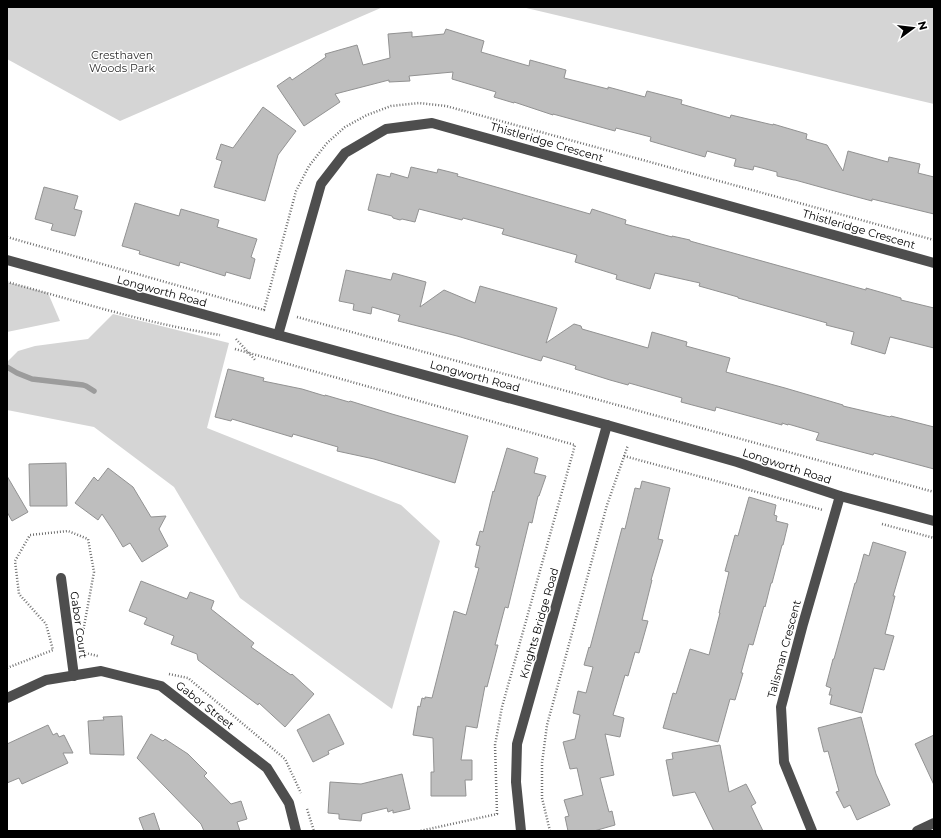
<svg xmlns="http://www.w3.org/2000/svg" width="941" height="838" font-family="Montserrat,sans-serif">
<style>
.green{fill:#d5d5d5}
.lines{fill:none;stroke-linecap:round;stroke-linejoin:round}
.stream{stroke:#9c9c9c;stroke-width:5.5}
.building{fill:#bebebe;stroke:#929292}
.path{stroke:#707070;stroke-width:2.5;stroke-dasharray:1 2;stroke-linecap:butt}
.minor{stroke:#4e4e4e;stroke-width:10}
.labels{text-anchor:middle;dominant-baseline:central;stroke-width:3;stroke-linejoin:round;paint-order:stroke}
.park-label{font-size:11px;fill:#2c2c2c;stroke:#fff}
.street-label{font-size:11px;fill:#000;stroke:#fff}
</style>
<rect width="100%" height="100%" fill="#fff"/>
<g class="green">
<polygon points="7,7 383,7 120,121 7,59"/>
<polygon points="522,7 934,7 934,104"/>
<polygon points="7,282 48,293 60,321 7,332"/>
<polygon points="113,314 229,343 207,428 401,505 440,541 392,709 240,598 174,487 94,427 7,410 7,362 18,351 35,346 88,339"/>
</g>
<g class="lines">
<polyline class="stream" points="7,367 17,373 32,379 83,385 86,386 94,391"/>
</g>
<g class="building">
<polygon points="446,29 484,41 481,52 529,66 530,60 566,70 564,78 608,89 608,87 645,97 647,91 682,100 681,104 730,118 731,115 773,125 773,124 807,134 806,139 827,145 843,171 848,151 888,162 889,157 920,164 918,173 934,177 934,214 872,199 872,201 831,190 795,180 794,180 777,176 777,172 754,166 753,170 734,166 736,159 707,151 705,157 650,141 651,137 616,128 615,131 553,114 553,115 514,102 514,103 494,97 496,92 452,79 453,72 409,76 410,81 389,82 389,80 335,94 340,102 304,126 277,86 290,77 292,80 326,57 325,54 357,45 363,65 390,58 388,34 412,32 412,37 444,34"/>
<polygon points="263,107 296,131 278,155 265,201 214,187 222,161 216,159 221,144 233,148"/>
<polygon points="411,167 437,173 438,169 458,174 457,176 496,187 590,214 592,209 626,220 625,224 672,237 672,236 690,240 690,241 866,290 866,288 901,298 901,300 934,308 934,348 890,337 885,354 851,344 854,332 826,325 827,323 738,298 738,297 699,286 700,283 655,273 650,289 616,279 617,275 575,262 577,255 502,234 504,229 463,218 462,220 419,209 415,222 402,219 400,220 393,218 392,216 368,210 377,174 390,177 391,173 408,178"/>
<polygon points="44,187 78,196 74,209 82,211 75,236 51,230 53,224 35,219"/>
<polygon points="135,203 179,216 181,209 219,220 217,227 257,239 251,257 255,259 250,279 226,272 225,276 180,262 179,266 139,254 140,251 122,246"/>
<polygon points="346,270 391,280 393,273 426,282 420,307 444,290 475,303 480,286 557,308 546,343 574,324 581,326 582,329 648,348 652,332 687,342 686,346 730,358 726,372 785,388 843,405 843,406 890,417 891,416 934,427 934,469 874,453 873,455 816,440 819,433 788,424 788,425 782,423 782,425 716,407 715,411 681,402 682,398 629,383 628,385 610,380 575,369 576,366 543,356 541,361 457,336 398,321 400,315 372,307 371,314 353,310 354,304 339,301"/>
<polygon points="228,369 264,378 263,381 302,389 325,396 325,395 349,402 350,401 392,414 468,436 455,483 374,459 337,451 338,447 293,434 292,437 232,419 231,421 215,417"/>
<polygon points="507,448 538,458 534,473 546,476 539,496 538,496 532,523 529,522 508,608 505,607 495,645 498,645 487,687 485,686 477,728 466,726 461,760 472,760 472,780 465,780 466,796 431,796 431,772 434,772 433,738 413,735 418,706 420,707 422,698 425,699 425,697 432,698 454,611 466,615 479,568 475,567 480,546 476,545 480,531 483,532 493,491 494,492"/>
<polygon points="66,463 67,506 30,506 29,464"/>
<polygon points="108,468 133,487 151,517 166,516 159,529 168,546 142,562 130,543 123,547 114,532 102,514 98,520 75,503 94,477 98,481"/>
<polygon points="7,476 28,512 12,521 7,512"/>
<polygon points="642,481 670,488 658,539 663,540 651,580 652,580 642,620 648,621 639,653 635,652 628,676 625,675 613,715 624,718 620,737 605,734 614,775 600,778 609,812 612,811 615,825 594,831 568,831 565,817 569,816 564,800 583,795 577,768 570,769 563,742 575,739 580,715 573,713 578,691 586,693 593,667 584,665 589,647 590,648 622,528 625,529 635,488 640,489"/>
<polygon points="749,497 776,505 774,515 777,516 776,521 788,524 783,545 782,545 772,583 771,583 765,607 764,606 753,645 749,644 741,673 743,673 735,700 730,699 718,742 663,728 673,693 676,694 690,649 709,655 720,613 719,613 729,572 725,571 735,535 738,536"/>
<polygon points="873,542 906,552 893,596 895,596 885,634 894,636 884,670 874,668 862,713 830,704 832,695 829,695 831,688 826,686 833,659 834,659 855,583 856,583 864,554 869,556"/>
<polygon points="141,581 187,599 190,592 214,601 211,609 254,643 251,647 291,675 292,674 314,694 285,727 259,703 258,705 198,660 197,654 171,644 174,636 144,624 147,618 129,611"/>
<polygon points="329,714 344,744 328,751 329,754 313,762 297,730"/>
<polygon points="122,716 124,755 90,754 88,721 104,720 103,717"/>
<polygon points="861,717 876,774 890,805 857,820 850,805 844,808 836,792 839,791 828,751 824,752 818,728"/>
<polygon points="48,725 53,735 57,733 59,737 64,735 73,753 63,753 68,763 22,784 19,778 7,783 7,744"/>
<polygon points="151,734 163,741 165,739 188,754 207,773 204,776 231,804 241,801 247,819 237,822 240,831 204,831 201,824 137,758"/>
<polygon points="934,735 934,785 915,744"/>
<polygon points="720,745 729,792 746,784 756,803 751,806 763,831 714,831 695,792 673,796 666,760 673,759 672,753"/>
<polygon points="402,774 410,809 393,813 393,810 388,812 387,808 362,814 361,821 339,819 339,814 328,813 330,782 361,784"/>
<polygon points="154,813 160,831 144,831 139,818"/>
</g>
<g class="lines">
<g class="path">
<polyline points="7,237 264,310 296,191 309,166 327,143 345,127 367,115 391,106 419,103 446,106 934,240"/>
<path d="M7,282C77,301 148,324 220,335"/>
<polyline points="297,317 934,492"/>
<polyline points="236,339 256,361"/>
<polyline points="235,349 575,445 502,707 495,745 496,778 497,814 420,831"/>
<polyline points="624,456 823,510"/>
<polyline points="882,524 934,538"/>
<polyline points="85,653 98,656"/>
<polyline points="7,668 53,650 46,624 19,594 15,561 30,535 68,531 88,539 94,572 83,632"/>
<polyline points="169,674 188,678 285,759 301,793"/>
<polyline points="307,809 314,831"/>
<polyline points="550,831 542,798 542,763 547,725 607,505 628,445"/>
</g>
<g class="minor">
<polyline points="7,260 278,335 607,425 737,462 840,496 934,521"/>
<polyline points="278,335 321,184 345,153 386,129 432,123 934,263"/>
<polyline points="61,578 74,676"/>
<polyline points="7,698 46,680 101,671 161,686 267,768 289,803 296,831"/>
<polyline points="521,831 516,782 517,744 607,425"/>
<polyline points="812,831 784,762 781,707 803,624 840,496"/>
<polyline points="917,831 934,823"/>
</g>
</g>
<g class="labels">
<g class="park-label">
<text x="122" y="55">Cresthaven<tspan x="122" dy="13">Woods Park</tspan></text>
</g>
<g class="street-label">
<text transform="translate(547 142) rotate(16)">Thistleridge Crescent</text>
<text transform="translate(859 229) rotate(16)">Thistleridge Crescent</text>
<text transform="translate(162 291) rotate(15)">Longworth Road</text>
<text transform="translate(475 376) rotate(15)">Longworth Road</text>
<text transform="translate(787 466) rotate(18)">Longworth Road</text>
<text transform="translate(539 623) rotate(-74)">Knights Bridge Road</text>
<text transform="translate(79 625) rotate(82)">Gabor Court</text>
<text transform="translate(784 649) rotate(-75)">Talisman Crescent</text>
<text transform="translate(205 705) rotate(38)">Gabor Street</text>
</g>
</g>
<rect width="941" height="838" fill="none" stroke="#000000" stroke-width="16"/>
<g transform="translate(913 28) rotate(75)" stroke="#ffffff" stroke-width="3" paint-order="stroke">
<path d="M0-3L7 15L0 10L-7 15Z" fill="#000000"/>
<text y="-6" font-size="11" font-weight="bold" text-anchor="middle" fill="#000000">N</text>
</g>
</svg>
